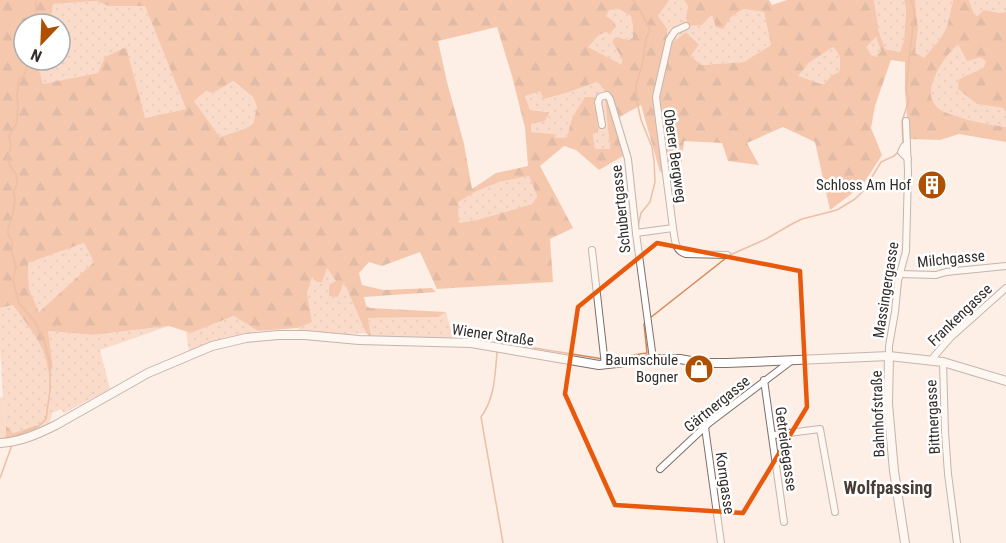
<svg xmlns="http://www.w3.org/2000/svg" width="1006" height="543" font-family="'Roboto Condensed',sans-serif">
<style>
.grass{fill:url(#grass-dots)}
.forest{fill:url(#forest-firs);fill-rule:evenodd}
.green{fill:#f5c3a8}
.lines{fill:none;stroke-linecap:round;stroke-linejoin:round}
.stream{stroke:#d68759;stroke-width:1.5}
.street-casing{stroke:#7e7069;stroke-width:8}
.secondary-casing{stroke:#7e7069;stroke-width:10}
.street{stroke:#fff;stroke-width:6}
.secondary{stroke:#fff;stroke-width:8}
.marked{fill:none;stroke:#e8590c;stroke-width:4.5;stroke-linejoin:round}
.labels{text-anchor:middle;dominant-baseline:central;stroke-width:5;stroke-linejoin:round;paint-order:stroke}
.street-label{font-size:15px;fill:#322d2a;stroke:#fff}
.poi-label{font-size:15px;fill:#322d2a;stroke:#fff;text-anchor:end}
.quarter-label{font-size:18px;font-weight:bold;fill:#483c35;stroke:#fff}
</style>
<defs>
<pattern id="grass-dots" width="8" height="8" patternUnits="userSpaceOnUse" patternTransform="scale(1.5)"><rect width="8" height="8" fill="#f5c3a8"/><path d="M2 2h.1M6 6h.1" fill="none" stroke="#d2a891" stroke-width="1.8" stroke-linecap="round"/></pattern>
<pattern id="forest-firs" width="22" height="20" patternUnits="userSpaceOnUse" patternTransform="scale(1.5)"><rect width="22" height="20" fill="#ea996a"/><path d="M5 1l3.5 6h-7zM16 11l3.5 6h-7z" fill="#be7d57"/></pattern>
</defs>
<rect width="100%" height="100%" fill="#fdeee6"/>
<g class="grass">
<polygon points="668,0 684,0 688,6 686,18 705,21 712,14 730,18 743,9 764,12 771,45 744,62 701,65 691,56 699,43 686,32 675,42 667,39 658,16"/>
<polygon points="874,0 904,0 906,10 904,40 900,52 885,49 879,32"/>
<polygon points="915,0 953,0 947,27 940,39 924,58 915,53 918,29"/>
<polygon points="969,0 1006,0 1006,12 1000,13 985,10 977,16 974,14"/>
<polygon points="96,1 109,6 145,6 186,109 145,118 98,73 43,85 36,60 60,60 60,24 50,24 53,4"/>
<polygon points="609,9 619,9 632,16 633,26 633,36 629,40 622,38 622,66 587,47 599,35 606,32 613,21 605,16"/>
<polygon points="876,37 881,51 876,57 871,55 865,47"/>
<path d="M958,44L981,57L986,62L983,68L959,79L977,104L1003,108L1006,112V127C993,125 981,123 969,120C945,114 922,108 934,79C939,65 947,54 958,44Z"/>
<path d="M834,46C841,54 841,62 839,72L832,75L824,84L818,83L797,76L809,63Z"/>
<polygon points="232,81 253,97 257,107 253,124 244,129 220,137 194,101 206,91 213,93"/>
<polygon points="597,82 604,89 610,149 595,150 593,134 598,133 572,117 567,137 556,138 553,134 531,132 531,124 548,111 530,110 525,96 540,90 545,99 566,93"/>
<polygon points="529,176 537,196 532,204 477,220 459,223 458,202 477,191 499,182"/>
<polygon points="84,243 94,262 39,312 29,289 28,263"/>
<polygon points="327,268 336,281 344,281 366,333 344,334 299,330 298,328 312,322 307,293 312,276"/>
<path d="M13,305C27,324 47,346 48,371L53,368L47,331L93,335L169,326L100,350L110,389L64,413L61,409L52,413C50,425 47,426 36,431L35,425L12,433L6,426L3,398L0,347V308Z"/>
<polygon points="446,312 453,338 448,339 371,337 368,318 438,317"/>
<polygon points="235,316 258,331 213,342 189,351 186,332 191,333"/>
</g>
<g class="forest">
<path d="M0,0H669L658,16L667,29V39L675,41L686,32L699,44L691,56L701,65L744,62L771,45L764,12L743,9L730,18L723,29L716,27L712,15L705,21L702,25L689,26L686,18L688,6L684,0H769L772,5L787,0H874L879,32L885,49L900,52L904,40L906,10L904,0H915L918,29L915,53L924,58L940,39L947,27L953,0H969L974,14L977,16L984,10L1000,13L1006,12V112L1003,108L977,104L958,89L959,79L983,68L986,62L981,57L967,61L958,44C947,55 939,65 934,79C922,108 946,114 969,120C981,123 993,125 1006,127V142L959,134L940,140L909,139L905,91V62L891,60L875,106L871,128L882,155L862,186L830,210L815,142L783,127L747,143L759,165L728,161L722,143L684,141L680,177L660,172L641,105L616,119L623,156L599,170L576,150L564,146L540,166L573,228L550,239L553,282L437,289L420,252L382,266L369,262L359,273L362,285L383,290L432,288L436,292L364,297L366,306L370,308L446,312L438,317L368,318L371,337L366,333L344,282L338,297L329,296V285L336,281L327,268L322,282H317L312,277L307,293L312,322L298,328L258,331L234,316L191,333L169,326L93,335L48,331L53,368L48,372C47,346 27,325 13,305L0,308ZM96,1L109,6H145L186,109L145,118L126,47L105,57L98,73L43,84L36,60H24V24H50L53,4ZM619,9L631,16L633,26V37L629,40L616,37L612,42L622,58V65L588,47L599,35L606,32L610,34L616,26L613,21L606,16L609,10ZM497,27L512,76L525,128L528,166L496,173L472,189L464,144L447,82L438,41ZM876,37L881,51L876,57L871,55L866,47ZM833,47C841,54 841,62 839,72L832,75L824,84L818,83L798,76L809,63ZM233,81L253,97L257,107L253,124L244,129L220,137L194,101L206,91L213,93ZM597,82L604,89L610,149H595L593,134L598,133L595,97H585L572,118L567,137L556,138L553,134L531,132V124L545,121L549,112L530,110L525,96L540,91L544,99L566,93ZM529,176L537,196L532,204L477,220L459,223L458,202L477,191L499,182ZM84,243L94,262L39,312L29,289L28,263Z"/>
<polygon points="36,425 36,431 21,437 5,439 6,426 13,433"/>
</g>
<polygon class="green" points="0,397 3,398 6,426 5,439 0,439"/>
<g class="lines">
<g class="stream">
<polyline points="36,0 36,17 40,24"/>
<path d="M633,0C640,8 645,20 650,30L646,39L642,66L636,85L637,102L641,120L652,147L654,161L655,182L650,202L641,213L638,226"/>
<polyline points="903,144 902,121 909,100 906,89 910,50 914,20 914,9 911,0"/>
<polyline points="730,255 766,239 790,225 802,219 837,210 855,199 864,190 881,162 894,156 900,150"/>
<polyline points="650,318 726,258"/>
<polyline points="497,344 497,342 603,359"/>
<path d="M497,352C495,375 495,398 481,417L503,543"/>
<polyline points="608,359 647,353 644,324 647,321"/>
<path d="M12,437L39,426L46,419L50,390V364L45,344L35,322L19,303L13,281L16,266L12,253V241L8,234V228L13,214L15,197L13,194L17,184L16,174C12,170 7,162 8,155C9,152 11,149 11,146C11,143 9,138 9,136L17,123L18,105L17,95L19,80L24,76L27,66L32,60"/>
<polyline points="0,478 12,445"/>
</g>
<g class="street-casing">
<g id="street">
<path d="M686,26L675,31L669,40L656,97L673,228C675,238 674,251 686,254L727,255"/>
<polyline points="602,125 598,102 600,97 607,95 610,99 628,159 636,233 653,359"/>
<polyline points="907,147 904,146 901,152 908,159"/>
<polyline points="636,233 673,228"/>
<polyline points="592,250 605,365"/>
<polyline points="899,274 936,275 946,272 1006,266"/>
<polyline points="889,356 889,346 895,312 898,281 906,251 908,172 906,121"/>
<polyline points="931,360 951,337 1006,288"/>
<polyline points="943,362 945,432 948,474 957,543"/>
<polyline points="764,380 784,522"/>
<polyline points="705,427 721,543"/>
<polyline points="773,435 820,429 835,512"/>
<polyline points="660,469 709,423 791,361"/>
</g>
</g>
<g class="secondary-casing">
<g id="secondary">
<polyline points="889,356 888,404 894,471 905,543"/>
<path d="M0,443C20,442 38,434 56,425L148,373L212,346L246,338L278,335H305L359,340L471,343L599,365L653,359H680L702,363H727L889,356L943,362L1006,381"/>
</g>
</g>
<use href="#street" class="street"/>
<use href="#secondary" class="secondary"/>
</g>
<path d="M0 0H1006V543H0ZM657,243L800,271L807,407L743,513L615,505L565,394L578,307Z" fill="#fdeee6" fill-opacity=".55" fill-rule="evenodd"/>
<path class="marked" d="M657,243L800,271L807,407L743,513L615,505L565,394L578,307Z"/>
<defs>
<g id="building-disc" transform="scale(1.5)"><circle r="9.5" fill="#ae5000" stroke="#fff"/><path d="M-4-6H4V6H1V3H-1V6H-4ZM-2.5-4.3h1.7v1.8h-1.7ZM.8-4.3h1.7v1.8H.8ZM-2.5-1h1.7V.8h-1.7ZM.8-1h1.7V.8H.8Z" fill="#fff"/></g>
<g id="shop-disc" transform="scale(1.5)"><circle r="9.5" fill="#ae5000" stroke="#fff"/><path d="M-5-2.5h2.3a2.7 3.5 0 0 1 5.4 0H5L5.5 6h-11ZM-1.5-2.5h3a1.5 2.3 0 0 0-3 0Z" fill="#fff"/></g>
</defs>
<g fill-rule="evenodd">
<use href="#building-disc" x="932" y="185"/>
<use href="#shop-disc" x="699" y="369"/>
</g>
<g class="labels">
<g class="street-label">
<text transform="translate(675 156) rotate(82)">Oberer Bergweg</text>
<text transform="translate(621 209) rotate(-96)">Schubertgasse</text>
<text transform="translate(951 259) rotate(-6)">Milchgasse</text>
<text transform="translate(886 290) rotate(-81)">Massingergasse</text>
<text transform="translate(960 315) rotate(-44)">Frankengasse</text>
<text transform="translate(493 335) rotate(8)">Wiener Straße</text>
<text transform="translate(717 404) rotate(-39)">Gärtnergasse</text>
<text transform="translate(878 414) rotate(-92)">Bahnhofstraße</text>
<text transform="translate(933 417) rotate(-93)">Bittnergasse</text>
<text transform="translate(786 449) rotate(82)">Getreidegasse</text>
<text transform="translate(725 483) rotate(82)">Korngasse</text>
</g>
<g class="poi-label">
<text x="911" y="185">Schloss Am Hof</text>
<text x="678" y="360">Baumschule<tspan x="678" dy="17">Bogner</tspan></text>
</g>
<g class="quarter-label">
<text x="888" y="487">Wolfpassing</text>
</g>
</g>
<g transform="translate(42 42) rotate(203)"><circle r="28" fill="#ffffff" stroke="#adabaa" stroke-width="1.5"/>
<path d="M0-4.5L10 22L0 15L-10 22Z" fill="#ae5000"/>
<text y="-9" font-size="16" font-weight="bold" text-anchor="middle" fill="#322d2a">N</text>
</g>
</svg>
